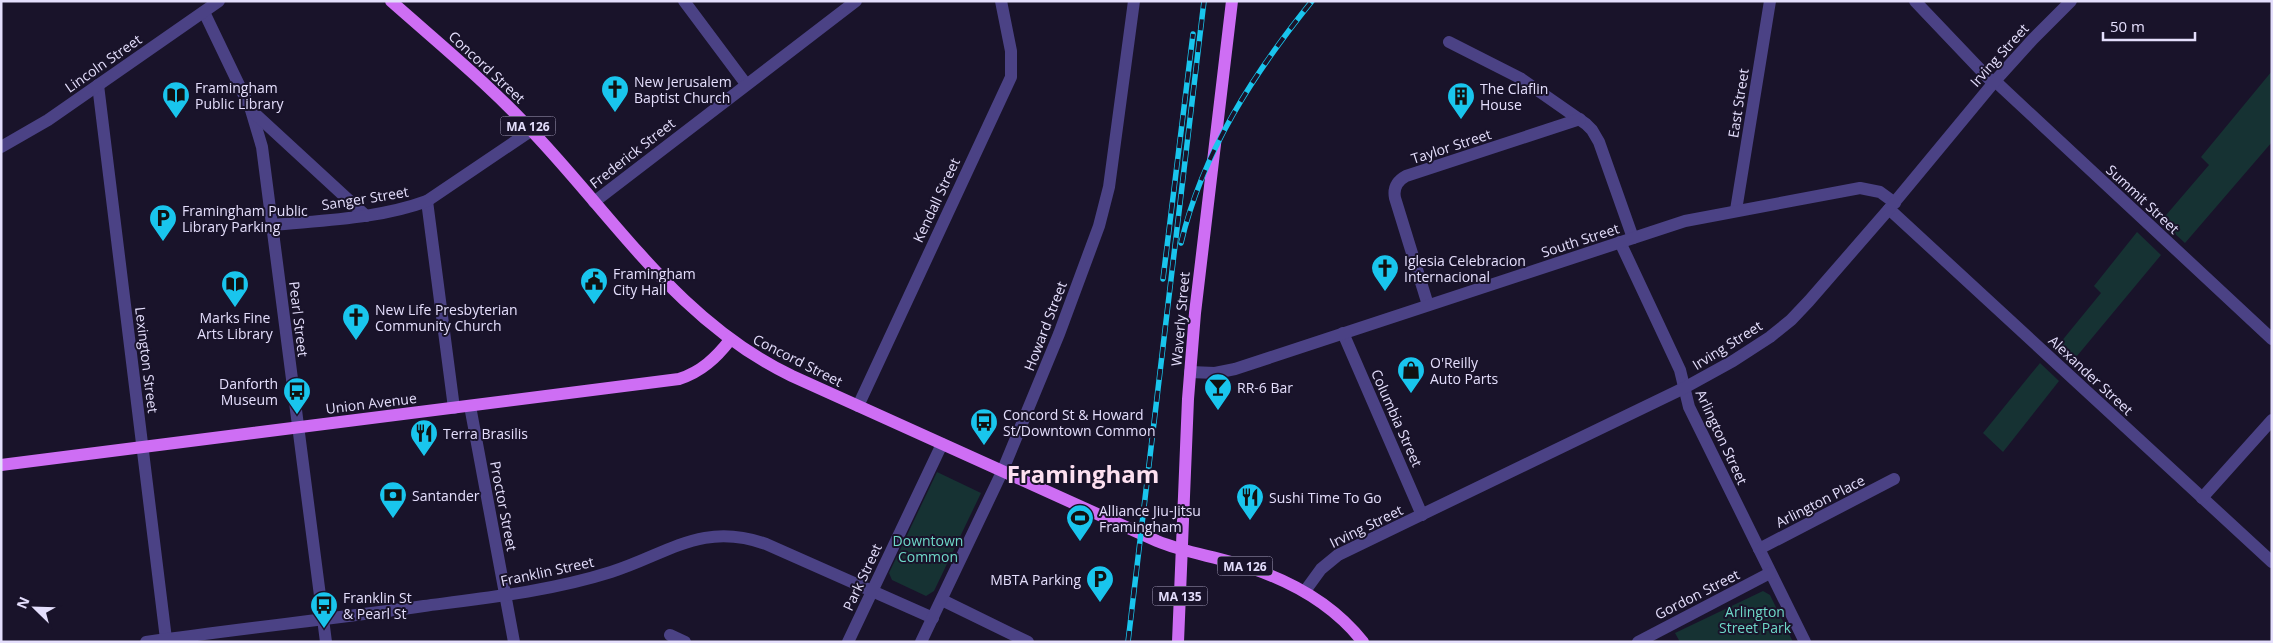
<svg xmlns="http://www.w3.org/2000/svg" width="2273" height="643" font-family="'Open Sans',sans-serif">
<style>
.green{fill:#163233}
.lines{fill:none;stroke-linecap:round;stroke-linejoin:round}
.minor{stroke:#4b4285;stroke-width:12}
.major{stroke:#ce6ef4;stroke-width:12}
.rail-casing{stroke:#19c5ed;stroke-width:5.5}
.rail{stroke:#19132a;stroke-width:4;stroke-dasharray:11;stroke-linecap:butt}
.labels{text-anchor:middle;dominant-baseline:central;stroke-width:4;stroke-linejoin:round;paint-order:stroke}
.shield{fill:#19132a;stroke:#a7a1bd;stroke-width:1}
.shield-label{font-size:12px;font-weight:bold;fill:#e4defc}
.street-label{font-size:14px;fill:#e4defc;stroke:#19132a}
.poi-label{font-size:14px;fill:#e4defc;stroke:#19132a;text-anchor:start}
.park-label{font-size:14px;fill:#6ed8c8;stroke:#19132a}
.town-label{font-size:24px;font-weight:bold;fill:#fde0f0;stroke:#19132a}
</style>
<rect width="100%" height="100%" fill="#19132a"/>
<g class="green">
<polygon points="2272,71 2272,142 2185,243 2161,221 2209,165 2201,157"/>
<polygon points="2137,232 2161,255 2072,362 2056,348 2101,293 2094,286"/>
<polygon points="2040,363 2059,381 2003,452 1983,433"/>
<polygon points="937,472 981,493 934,591 926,596 892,580 889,573"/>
<polygon points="1763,591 1770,595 1793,642 1680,642 1675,633"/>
</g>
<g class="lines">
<g class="minor">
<polyline points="684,1 746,84"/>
<polyline points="1915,1 1993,83"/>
<polyline points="204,12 251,110 262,147 326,642"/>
<polyline points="1449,42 1520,78 1586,124 1592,130 1599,142 1633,238"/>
<polyline points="1995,81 2272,339"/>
<polyline points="98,85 166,639"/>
<polyline points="253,112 366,216"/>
<polyline points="1,147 48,120 219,1"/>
<polyline points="427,201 454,408"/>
<polyline points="594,202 856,1"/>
<polyline points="1889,209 2272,562"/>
<polyline points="1736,210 1770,1"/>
<path d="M272,225C324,220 378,219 427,201L532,130"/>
<polyline points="1620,242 1680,370 1689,407 1805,642"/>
<path d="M1428,305L1395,198C1393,188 1397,181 1406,176L1580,119"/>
<polyline points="1343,333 1422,515"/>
<polyline points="1190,372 1215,373 1235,369 1685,221 1860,188 1880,192 1895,203"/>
<polyline points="470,406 514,642"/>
<polyline points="858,406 1011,77 1011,51 1001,1"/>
<polyline points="2202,498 2272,420"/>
<polyline points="1759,549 1894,479"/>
<polyline points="1305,591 1321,569 1338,555 1684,388 1733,361 1770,337 1791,320 1809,301 1889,209 1995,81 2033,39 2071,1"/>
<polyline points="942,600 1028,642"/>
<polyline points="670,635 685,642"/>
<path d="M146,642C238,629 331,619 424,606C486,598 551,591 611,572C668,554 702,521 766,544L933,618"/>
<polyline points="848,642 942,444"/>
<polyline points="921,642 1002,472 1059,334 1099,226 1109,187 1134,1"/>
<polyline points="1638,642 1770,573"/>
</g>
<g class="major">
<path d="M391,1C443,47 497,91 543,143C622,229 684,324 792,376L1157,541C1181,551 1206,555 1231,562C1282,576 1330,600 1363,642"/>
<path d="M1,465L679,379C701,372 716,358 730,340"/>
<polyline points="1178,642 1188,399 1195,313 1232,1"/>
</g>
<g class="rail-casing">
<g id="rail">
<path d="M1181,243C1203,151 1254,73 1312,1"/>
<polyline points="1163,279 1193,34"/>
<polyline points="1128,642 1204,1"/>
</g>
</g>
<use href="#rail" class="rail"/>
</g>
<defs>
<g id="church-pin" transform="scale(1.4375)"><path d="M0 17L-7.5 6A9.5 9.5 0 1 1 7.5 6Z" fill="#19c5ed" stroke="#19132a"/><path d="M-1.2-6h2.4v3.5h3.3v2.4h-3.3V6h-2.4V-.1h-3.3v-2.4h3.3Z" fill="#111"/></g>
<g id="library-pin" transform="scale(1.4375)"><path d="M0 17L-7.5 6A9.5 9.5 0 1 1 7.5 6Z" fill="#19c5ed" stroke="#19132a"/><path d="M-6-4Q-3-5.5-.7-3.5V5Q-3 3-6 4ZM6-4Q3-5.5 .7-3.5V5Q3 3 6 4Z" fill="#111"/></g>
<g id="building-pin" transform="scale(1.4375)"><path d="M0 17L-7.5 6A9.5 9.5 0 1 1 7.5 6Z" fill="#19c5ed" stroke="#19132a"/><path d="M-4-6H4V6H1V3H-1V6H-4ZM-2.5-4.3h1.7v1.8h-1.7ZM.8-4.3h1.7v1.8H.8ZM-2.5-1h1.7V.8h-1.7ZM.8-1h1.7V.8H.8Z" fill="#111"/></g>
<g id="parking-pin" transform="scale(1.4375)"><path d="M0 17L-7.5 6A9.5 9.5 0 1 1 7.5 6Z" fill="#19c5ed" stroke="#19132a"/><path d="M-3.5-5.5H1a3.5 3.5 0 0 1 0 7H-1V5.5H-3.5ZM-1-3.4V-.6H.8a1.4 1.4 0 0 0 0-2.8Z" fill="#111"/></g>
<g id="civic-pin" transform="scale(1.4375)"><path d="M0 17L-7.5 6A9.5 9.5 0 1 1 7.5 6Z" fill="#19c5ed" stroke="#19132a"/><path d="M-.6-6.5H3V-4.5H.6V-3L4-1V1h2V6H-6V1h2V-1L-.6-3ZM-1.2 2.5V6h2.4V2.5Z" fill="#111"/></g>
<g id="shop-pin" transform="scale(1.4375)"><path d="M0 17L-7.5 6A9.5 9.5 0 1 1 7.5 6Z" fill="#19c5ed" stroke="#19132a"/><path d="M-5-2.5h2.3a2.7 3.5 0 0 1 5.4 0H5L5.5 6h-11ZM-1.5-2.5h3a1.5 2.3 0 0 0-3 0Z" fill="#111"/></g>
<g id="bar-pin" transform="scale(1.4375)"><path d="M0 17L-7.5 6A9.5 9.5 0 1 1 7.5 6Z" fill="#19c5ed" stroke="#19132a"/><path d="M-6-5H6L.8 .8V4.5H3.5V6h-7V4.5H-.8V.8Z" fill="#111"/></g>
<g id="bus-pin" transform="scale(1.4375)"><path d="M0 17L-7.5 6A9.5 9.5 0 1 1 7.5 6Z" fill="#19c5ed" stroke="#19132a"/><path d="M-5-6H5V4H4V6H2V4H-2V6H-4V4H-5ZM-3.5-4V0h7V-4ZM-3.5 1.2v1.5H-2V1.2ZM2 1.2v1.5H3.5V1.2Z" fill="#111"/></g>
<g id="restaurant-pin" transform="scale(1.4375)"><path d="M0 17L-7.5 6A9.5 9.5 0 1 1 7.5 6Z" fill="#19c5ed" stroke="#19132a"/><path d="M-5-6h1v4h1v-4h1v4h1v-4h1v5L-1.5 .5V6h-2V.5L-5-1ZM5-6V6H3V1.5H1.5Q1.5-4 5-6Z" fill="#111"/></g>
<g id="bank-pin" transform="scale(1.4375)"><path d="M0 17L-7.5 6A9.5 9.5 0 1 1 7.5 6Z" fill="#19c5ed" stroke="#19132a"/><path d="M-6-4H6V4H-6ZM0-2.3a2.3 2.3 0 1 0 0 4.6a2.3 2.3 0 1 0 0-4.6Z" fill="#111"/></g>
<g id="stadium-pin" transform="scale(1.4375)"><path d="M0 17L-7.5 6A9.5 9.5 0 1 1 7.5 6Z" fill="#19c5ed" stroke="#19132a"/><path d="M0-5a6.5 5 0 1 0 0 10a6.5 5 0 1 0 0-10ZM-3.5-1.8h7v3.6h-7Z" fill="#111"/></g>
</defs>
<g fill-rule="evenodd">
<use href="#church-pin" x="615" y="89"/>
<use href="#library-pin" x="176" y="95"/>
<use href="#building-pin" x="1461" y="96"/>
<use href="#parking-pin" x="163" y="218"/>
<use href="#church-pin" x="1385" y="268"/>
<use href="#civic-pin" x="594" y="281"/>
<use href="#library-pin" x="235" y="284"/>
<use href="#church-pin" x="356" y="317"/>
<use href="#shop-pin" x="1411" y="370"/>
<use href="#bar-pin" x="1218" y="387"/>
<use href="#bus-pin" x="297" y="391"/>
<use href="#bus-pin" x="984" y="422"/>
<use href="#restaurant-pin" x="424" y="433"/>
<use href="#bank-pin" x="393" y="495"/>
<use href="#restaurant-pin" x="1250" y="497"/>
<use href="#stadium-pin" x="1080" y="518"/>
<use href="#parking-pin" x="1100" y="579"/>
<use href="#bus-pin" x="324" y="605"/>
</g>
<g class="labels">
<g class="shield">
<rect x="500.5" y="116.5" width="55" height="19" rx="4"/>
<rect x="1217.5" y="556.5" width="55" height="19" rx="4"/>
<rect x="1152.5" y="586.5" width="55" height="19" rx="4"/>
</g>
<g class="shield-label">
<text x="528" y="126">MA 126</text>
<text x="1245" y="566">MA 126</text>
<text x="1180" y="596">MA 135</text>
</g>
<g class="street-label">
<text transform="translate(1999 55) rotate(-48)">Irving Street</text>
<text transform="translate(103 63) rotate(-35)">Lincoln Street</text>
<text transform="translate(487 67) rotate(43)">Concord Street</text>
<text transform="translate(1738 103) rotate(-81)">East Street</text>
<text transform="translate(1451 146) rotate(-18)">Taylor Street</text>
<text transform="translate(632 153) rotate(-38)">Frederick Street</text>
<text transform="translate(365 198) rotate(-9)">Sanger Street</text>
<text transform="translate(2143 199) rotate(43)">Summit Street</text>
<text transform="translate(936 200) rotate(-65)">Kendall Street</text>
<text transform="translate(1580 240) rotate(-18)">South Street</text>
<text transform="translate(299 319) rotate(83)">Pearl Street</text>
<text transform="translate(1180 319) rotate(-85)">Waverly Street</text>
<text transform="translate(1045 326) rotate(-69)">Howard Street</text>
<text transform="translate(1727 345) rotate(-32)">Irving Street</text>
<text transform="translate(147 360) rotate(83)">Lexington Street</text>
<text transform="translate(798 360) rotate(27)">Concord Street</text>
<text transform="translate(2091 375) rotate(43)">Alexander Street</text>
<text transform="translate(371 403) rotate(-7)">Union Avenue</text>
<text transform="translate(1397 418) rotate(66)">Columbia Street</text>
<text transform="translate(1722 437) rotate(65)">Arlington Street</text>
<text transform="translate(1820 501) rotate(-27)">Arlington Place</text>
<text transform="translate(504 506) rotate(79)">Proctor Street</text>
<text transform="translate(1366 526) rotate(-26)">Irving Street</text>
<text transform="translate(547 571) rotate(-12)">Franklin Street</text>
<text transform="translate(862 577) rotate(-65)">Park Street</text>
<text transform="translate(1697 594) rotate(-27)">Gordon Street</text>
</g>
<g class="poi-label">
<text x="634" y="81">New Jerusalem<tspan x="634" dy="16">Baptist Church</tspan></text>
<text x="195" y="87">Framingham<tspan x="195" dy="16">Public Library</tspan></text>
<text x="1480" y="88">The Claflin<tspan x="1480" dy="16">House</tspan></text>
<text x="182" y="210">Framingham Public<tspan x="182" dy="16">Library Parking</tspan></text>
<text x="1404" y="260">Iglesia Celebracion<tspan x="1404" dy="16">Internacional</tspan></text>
<text x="613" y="273">Framingham<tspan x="613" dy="16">City Hall</tspan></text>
<text x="375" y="309">New Life Presbyterian<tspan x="375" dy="16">Community Church</tspan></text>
<text x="235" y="317" text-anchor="middle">Marks Fine<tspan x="235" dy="16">Arts Library</tspan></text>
<text x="1430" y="362">O'Reilly<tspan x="1430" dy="16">Auto Parts</tspan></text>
<text x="278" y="383" text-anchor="end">Danforth<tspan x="278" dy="16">Museum</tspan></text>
<text x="1237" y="387">RR-6 Bar</text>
<text x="1003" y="414">Concord St &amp; Howard<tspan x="1003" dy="16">St/Downtown Common</tspan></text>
<text x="443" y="433">Terra Brasilis</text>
<text x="412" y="495">Santander</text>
<text x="1269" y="497">Sushi Time To Go</text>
<text x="1099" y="510">Alliance Jiu-Jitsu<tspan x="1099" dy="16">Framingham</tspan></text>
<text x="1081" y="579" text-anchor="end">MBTA Parking</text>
<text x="343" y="597">Franklin St<tspan x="343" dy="16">&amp; Pearl St</tspan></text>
</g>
<g class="park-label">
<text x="928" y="540">Downtown<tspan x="928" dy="16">Common</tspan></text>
<text x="1755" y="611">Arlington<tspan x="1755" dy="16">Street Park</tspan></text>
</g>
<g class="town-label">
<text x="1083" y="473">Framingham</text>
</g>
</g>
<rect width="2273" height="643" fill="none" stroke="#e4defc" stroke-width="5"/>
<g transform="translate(35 608) rotate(293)" stroke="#19132a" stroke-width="4" paint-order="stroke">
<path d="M0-4L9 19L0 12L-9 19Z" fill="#e4defc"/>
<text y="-8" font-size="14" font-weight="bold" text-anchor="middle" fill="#e4defc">N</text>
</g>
<path d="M2103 32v8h92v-8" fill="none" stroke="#e4defc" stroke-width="2.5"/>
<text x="2110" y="32" font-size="15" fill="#e4defc" stroke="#19132a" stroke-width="4" paint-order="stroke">50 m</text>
</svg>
